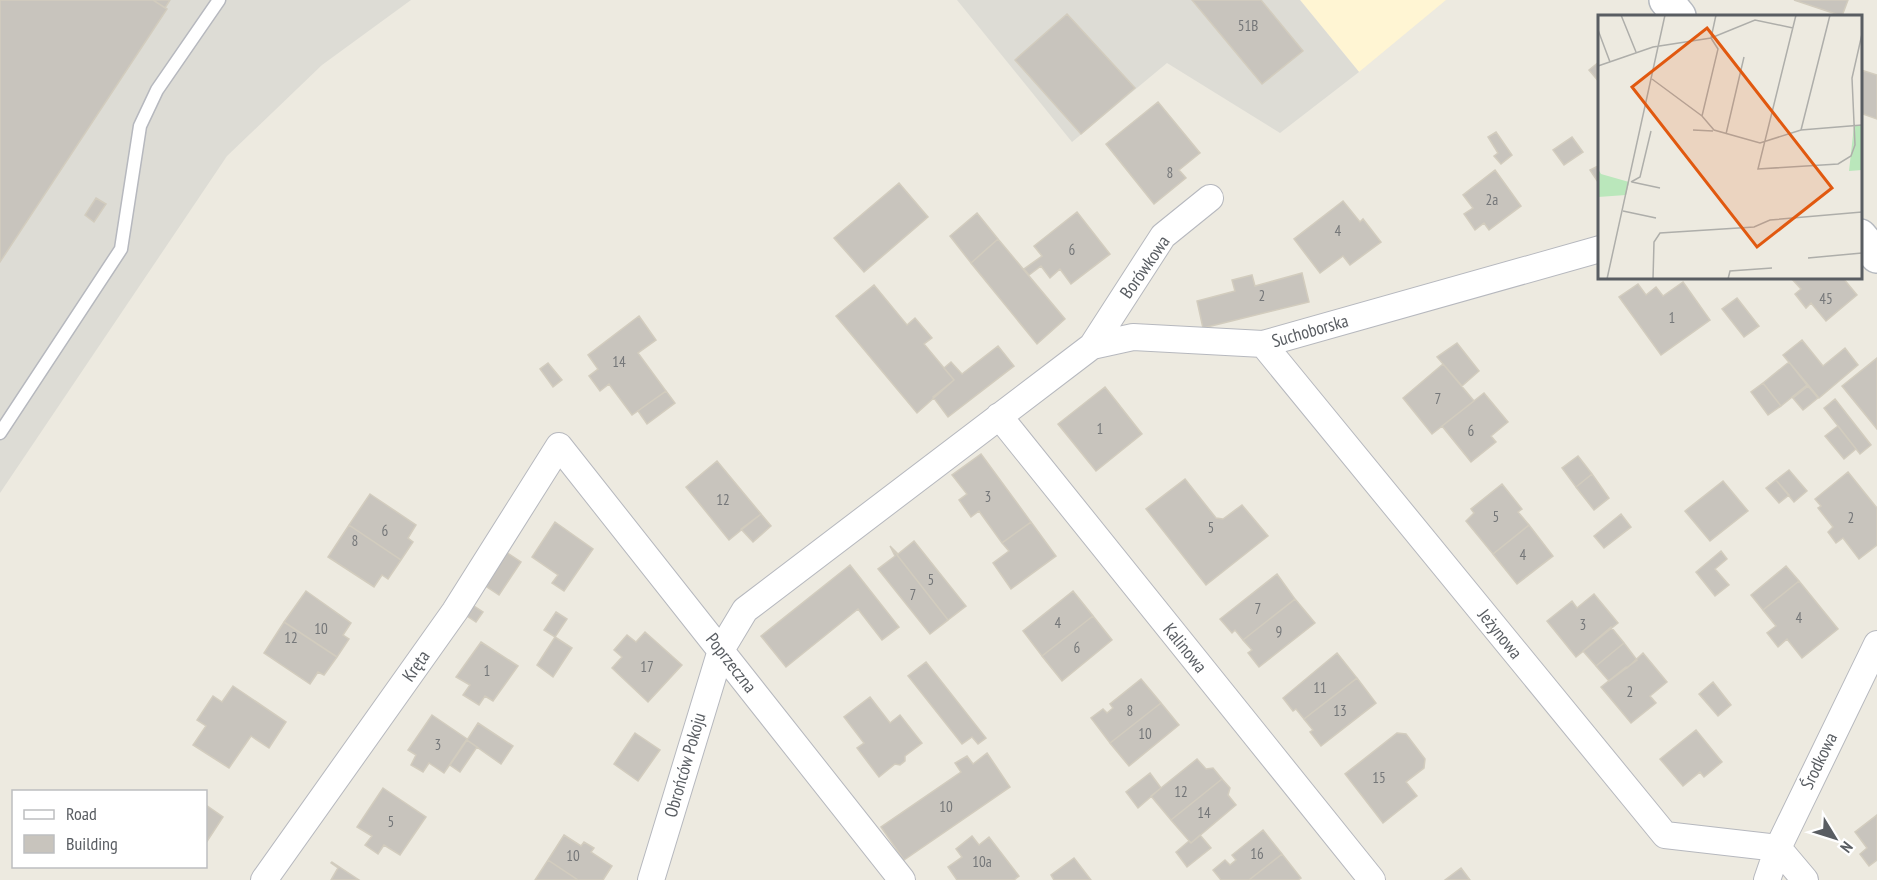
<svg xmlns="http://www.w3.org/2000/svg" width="1877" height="880" font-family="'PT Sans Narrow',sans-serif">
<rect width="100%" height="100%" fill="#edeae0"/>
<path fill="#fff5d3" d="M1300,0H1446L1359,72Z"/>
<path fill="#dddcd5" d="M0,0H411L322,65L227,156L0,493Z
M957,0H1300L1359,72L1280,133L1167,63L1072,142Z"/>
<path fill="#c8c4bd" stroke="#d2ccbe" stroke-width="1.5" d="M0,0H153L167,9L0,262Z
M153,0H170L165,8Z
M1192,0H1261L1303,51L1262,84Z
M1794,0H1848L1842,16Z
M1067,14L1135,88L1081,134L1015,60Z
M1600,61V83L1589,70Z
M1861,70L1877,75V119L1860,113Z
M1158,102L1200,153L1179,170L1186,178L1154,204L1106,144Z
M1496,132L1512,155L1501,164L1494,156L1498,153L1488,137Z
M1572,137L1583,152L1564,165L1553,150Z
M1600,165V185L1590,170Z
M1495,170L1521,206L1489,230L1484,223L1475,230L1464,214L1473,208L1463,195Z
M899,183L928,217L864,272L834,238Z
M96,198L106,204L94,222L85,215Z
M1343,201L1360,222L1363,219L1381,242L1350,265L1343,256L1320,273L1294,239Z
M1077,212L1110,254L1071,284L1060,269L1050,278L1041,266L1029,275L1024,269L1042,256L1034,246Z
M977,213L998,239L971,263L950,236Z
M998,239L1065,319L1037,344L971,263Z
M1302,273L1309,302L1203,328L1197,301L1235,291L1232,280L1252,275L1255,286Z
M1791,278H1843L1857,295L1826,321L1811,303L1806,308L1795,294L1801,289Z
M1683,282L1710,320L1661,355L1619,297L1638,284L1646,295L1656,287L1663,296Z
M874,285L907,325L915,318L932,338L924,344L954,380L917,413L836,316Z
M1737,298L1759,326L1744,337L1722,309Z
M639,316L656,340L638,353L666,391L632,415L609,384L600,391L589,376L598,369L588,355Z
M1802,340L1823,366L1845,348L1858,365L1819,398L1783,355Z
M1457,343L1479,371L1462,386L1437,357Z
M998,346L1014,366L948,417L933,397L954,380L944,368L951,362L962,374Z
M1877,358V429L1842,386Z
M1789,362L1807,385L1781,406L1763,383Z
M548,363L562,380L553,387L540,369Z
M1443,364L1474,401L1432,434L1403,398Z
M1763,383L1781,406L1768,415L1751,392Z
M1808,386L1818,398L1803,410L1793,398Z
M1105,387L1142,434L1096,471L1058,424Z
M666,391L675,403L647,424L638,411Z
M1484,393L1508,422L1491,436L1496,442L1471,462L1442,426Z
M1835,399L1871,445L1860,454L1824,408Z
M1838,426L1856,449L1844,459L1825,436Z
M981,454L1031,522L1002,543L979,511L971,517L959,500L967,494L952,475Z
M1578,456L1592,474L1576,487L1562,468Z
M717,461L761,514L729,540L686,487Z
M1789,470L1807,491L1794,502L1776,480Z
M1848,472L1877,508V545L1859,559L1843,538L1836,543L1828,532L1833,527L1818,508L1821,506L1815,499Z
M1592,474L1609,498L1594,510L1576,487Z
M1185,479L1216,518L1223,519L1242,505L1268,536L1206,585L1146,509Z
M1776,480L1789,495L1779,503L1766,488Z
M1723,481L1748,511L1710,541L1685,511Z
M1502,484L1522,509L1518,512L1529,525L1493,554L1466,521L1474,513L1471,509Z
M370,494L416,525L408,538L413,542L401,560L349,525Z
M761,514L771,526L753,542L741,529Z
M1621,514L1631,527L1604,548L1594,536Z
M555,522L593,549L564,591L552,583L558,575L532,557Z
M1031,522L1056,556L1011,589L993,563L1009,551L1002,543Z
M349,525L401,560L388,579L382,575L374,587L328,557Z
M1529,525L1553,556L1517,584L1493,554Z
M914,541L966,606L948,620L890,546L898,554Z
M890,546L948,620L930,634L878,569L895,556Z
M1721,551L1727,559L1715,569L1729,585L1715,596L1696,572Z
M506,552L521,562L499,595L484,585Z
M850,565L899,627L882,640L858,609L786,667L761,636Z
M1786,566L1799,581L1763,610L1751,595Z
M1277,574L1295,599L1243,640L1235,630L1232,633L1220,619Z
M1799,581L1838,629L1802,658L1787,639L1778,647L1767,633L1776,626L1763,610Z
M306,591L351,623L343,635L349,639L337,657L284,622Z
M1073,591L1093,616L1042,656L1023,631Z
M1594,594L1618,623L1576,657L1547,621L1572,601L1577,608Z
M1295,599L1315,623L1259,667L1248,653L1252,650L1243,640Z
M471,604L483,612L476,622L464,614Z
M556,612L567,619L555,637L544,630Z
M1093,616L1112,640L1062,681L1042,656Z
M284,622L337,657L324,675L318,672L310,684L264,653Z
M1611,627L1624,643L1596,666L1583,651Z
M645,632L682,665L648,702L612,668L622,657L614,650L627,635L636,642Z
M555,637L572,648L553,677L537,665Z
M481,642L518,666L493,701L485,696L479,705L463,695L470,685L456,677Z
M1624,643L1637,660L1609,681L1596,666Z
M1337,653L1357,678L1304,719L1296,709L1293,711L1283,698Z
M1643,653L1667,682L1650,696L1656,703L1631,723L1601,687L1626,667L1627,668Z
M926,662L986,738L978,744L972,737L962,744L908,676Z
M1357,678L1376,703L1321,746L1310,732L1313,730L1304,719Z
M1141,679L1161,703L1110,743L1091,718L1103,709L1107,713L1113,708L1110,704Z
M1713,682L1731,705L1718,716L1699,694Z
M233,686L286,722L269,748L251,736L229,768L193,745L206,726L197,720L213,696L222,702Z
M870,697L890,723L900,715L922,743L905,756V761L900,765L895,764L879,777L857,748L864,743L844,717Z
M1161,703L1179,725L1129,766L1110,743Z
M432,715L467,739L444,773L429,763L423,772L411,765L416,755L408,750Z
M478,723L513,746L501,764L467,740Z
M1696,730L1722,762L1704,777L1700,772L1683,786L1660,759Z
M635,733L660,750L638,781L614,764Z
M1397,733L1406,734L1425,759L1424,768L1406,782L1417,796L1383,823L1345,774Z
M467,740L477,747L460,772L450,765Z
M987,753L1010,787L904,860L881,827L961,772L955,763L967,756L973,764Z
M1197,759L1206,769L1213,768L1222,779L1171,820L1151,796Z
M1150,773L1161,788L1138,808L1126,792Z
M1222,779L1230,788L1228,795L1236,805L1191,843L1171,820Z
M383,788L426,817L400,855L384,845L378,854L365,845L372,836L357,827Z
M206,805L223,817L206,843Z
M1877,815V860L1869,866L1860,854L1867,848L1855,832Z
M1263,830L1282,854L1249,880H1221L1213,870L1225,860L1230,865L1236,860L1232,855Z
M564,835L581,846L584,842L594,848L591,852L612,866L603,880H578L548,860Z
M1200,835L1211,848L1187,867L1176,852L1189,841L1191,843Z
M972,836L979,845L989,837L1019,876L1014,880H957L948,867L962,857L956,849Z
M1282,854L1301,878L1298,880H1249Z
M1074,858L1091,880H1054L1051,875Z
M548,860L578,880H535Z
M332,862L359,880H331L338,868L331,863Z
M1461,868L1470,880H1445Z"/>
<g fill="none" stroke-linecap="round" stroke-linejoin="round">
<defs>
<path id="lane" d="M0,433L121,249L140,126L157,90L219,0"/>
<path id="street" d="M1263,344L1665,835L1778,848L1805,880
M1092,346L1163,236L1210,198
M999,416L1372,880
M264,880L455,611L559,446L902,880
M651,880L721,650L745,610L1092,346L1133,337L1263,344L1600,249
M1767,880L1778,848L1877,644"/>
<path id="secondary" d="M1666,0L1679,16
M1860,236L1877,256"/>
</defs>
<use href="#lane" stroke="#b6b8be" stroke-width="15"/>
<use href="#street" stroke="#b6b8be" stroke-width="28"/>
<use href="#secondary" stroke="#b6bac0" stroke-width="36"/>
<use href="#lane" stroke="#fff" stroke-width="12"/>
<use href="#street" stroke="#fff" stroke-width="26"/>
<use href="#secondary" stroke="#fff" stroke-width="33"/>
</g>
<g text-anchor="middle" stroke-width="4.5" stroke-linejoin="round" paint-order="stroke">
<g font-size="15" fill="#757779">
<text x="1248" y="31">51B</text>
<text x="1170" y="178">8</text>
<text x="1492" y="205">2a</text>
<text x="1338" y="236">4</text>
<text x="1072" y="255">6</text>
<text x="1262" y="301">2</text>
<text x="1826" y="304">45</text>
<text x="1672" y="323">1</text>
<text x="619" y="367">14</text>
<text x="1438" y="404">7</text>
<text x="1100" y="434">1</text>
<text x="1471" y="436">6</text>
<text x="988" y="502">3</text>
<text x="723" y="505">12</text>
<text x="1496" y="522">5</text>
<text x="1851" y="523">2</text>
<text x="1211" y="533">5</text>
<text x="385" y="536">6</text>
<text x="355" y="546">8</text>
<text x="1523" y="560">4</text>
<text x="931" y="585">5</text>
<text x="913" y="600">7</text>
<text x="1258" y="614">7</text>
<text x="1799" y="623">4</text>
<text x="1058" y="628">4</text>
<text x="1583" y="630">3</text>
<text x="321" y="634">10</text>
<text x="1279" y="637">9</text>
<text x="291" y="643">12</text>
<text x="1077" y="653">6</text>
<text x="647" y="672">17</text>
<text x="487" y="676">1</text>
<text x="1320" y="693">11</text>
<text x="1630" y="697">2</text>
<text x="1130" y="716">8</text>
<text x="1340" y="716">13</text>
<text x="1145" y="739">10</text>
<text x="438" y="750">3</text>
<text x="1379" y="783">15</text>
<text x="1181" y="797">12</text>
<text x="946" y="812">10</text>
<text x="1204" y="818">14</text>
<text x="391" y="827">5</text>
<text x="1257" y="859">16</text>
<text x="573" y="861">10</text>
<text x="982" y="867">10a</text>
</g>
<g font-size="18" fill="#595d62" stroke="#fff">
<text transform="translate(1145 267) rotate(-55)" y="6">Borówkowa</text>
<text transform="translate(1310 331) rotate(-16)" y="6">Suchoborska</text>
<text transform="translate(1500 634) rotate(51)" y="6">Jeżynowa</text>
<text transform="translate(1185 648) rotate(51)" y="6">Kalinowa</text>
<text transform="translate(731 663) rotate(52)" y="6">Poprzeczna</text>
<text transform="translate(416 666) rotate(-55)" y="6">Kręta</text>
<text transform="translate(1819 761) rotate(-64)" y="6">Środkowa</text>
<text transform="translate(685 765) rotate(-74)" y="6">Obrońców Pokoju</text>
</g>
</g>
<g transform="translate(1598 15)">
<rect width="264" height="264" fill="#edeae0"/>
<path d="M264,110V155L251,156L256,111ZM0,154L3,159L31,167L28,180L0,182Z" fill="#bae7bb"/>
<path fill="none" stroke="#aeaeaa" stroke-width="1.5" d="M23,0L38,37M198,0L160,154L240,149L253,141L257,130L254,63L264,19M0,15L12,47M0,51L55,32L113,23L157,5L195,13M54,64L104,101L116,115L162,128L203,115L264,110M104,101L120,34L113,23L118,0M95,115L115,116M203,115L232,0M128,119L146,42M33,167L42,162L53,116M34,167L62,173M25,196L58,203M210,243L264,238M9,264L67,0M55,264L56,227L62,218L156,212L172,205L264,197M130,264L132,256L174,253"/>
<path fill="#e15910" fill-opacity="0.15" stroke="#e15910" stroke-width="3" d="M109,13L234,173L159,232L34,72Z"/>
<rect width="264" height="264" fill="none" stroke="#595d62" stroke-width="3"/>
</g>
<rect x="12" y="790" width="195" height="78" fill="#ffffff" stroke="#bdbec0" stroke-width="1.5"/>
<rect x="24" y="810" width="30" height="9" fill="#ffffff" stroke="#bdbec0" stroke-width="1.5"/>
<text x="66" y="820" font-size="18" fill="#595d62">Road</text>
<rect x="24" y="835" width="30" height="18" fill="#c8c4bd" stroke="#bdbec0" stroke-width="1.5"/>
<text x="66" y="850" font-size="18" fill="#595d62">Building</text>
<g transform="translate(1835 838) rotate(128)" stroke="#ffffff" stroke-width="4.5" paint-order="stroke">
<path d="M0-4.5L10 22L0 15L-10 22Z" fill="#595d62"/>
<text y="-9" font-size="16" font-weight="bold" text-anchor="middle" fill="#595d62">N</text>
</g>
</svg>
